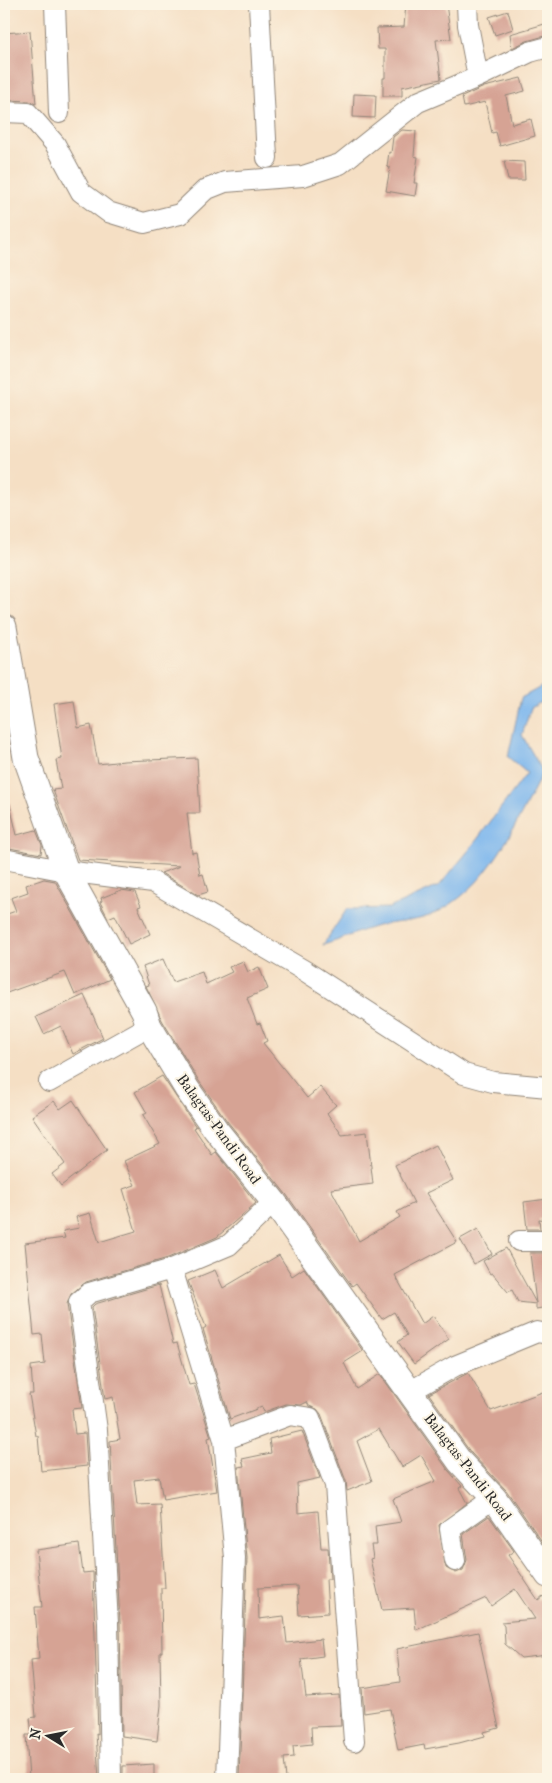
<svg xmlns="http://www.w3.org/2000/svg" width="552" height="1783" font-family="'IM FELL French Canon',serif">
<rect width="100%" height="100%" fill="#fcf5e5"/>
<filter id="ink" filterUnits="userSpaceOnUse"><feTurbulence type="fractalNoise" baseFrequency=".02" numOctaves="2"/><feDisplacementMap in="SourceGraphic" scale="10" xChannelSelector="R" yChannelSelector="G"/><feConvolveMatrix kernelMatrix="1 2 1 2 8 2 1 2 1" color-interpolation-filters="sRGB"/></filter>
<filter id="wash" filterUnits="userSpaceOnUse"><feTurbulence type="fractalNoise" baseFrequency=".0096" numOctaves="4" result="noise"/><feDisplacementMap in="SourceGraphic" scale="20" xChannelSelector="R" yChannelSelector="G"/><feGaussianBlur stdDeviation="1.12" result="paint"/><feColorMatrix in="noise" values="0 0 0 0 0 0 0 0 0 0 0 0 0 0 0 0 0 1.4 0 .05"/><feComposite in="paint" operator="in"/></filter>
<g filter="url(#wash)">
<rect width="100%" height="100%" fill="#f5dfc4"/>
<path fill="#7cb6ed" stroke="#54708c" d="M548,683V698L531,708L522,735L543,772C514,826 490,890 429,916C413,922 393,922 377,926C358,931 342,940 323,945L347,909L389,908L439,886L469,850L527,773L508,757L521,698Z"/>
<g id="blocks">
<path fill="#d6a394" d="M406,4H446L451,39L436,40L441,79L402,87V96H383V78H385V49H378L377,28L404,27Z
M508,11L513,29L495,35L489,17Z
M548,23V35L527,41L512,48L510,34Z
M30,31L36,104L29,101L8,100V92H4V33Z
M521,78L525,91L506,96L512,124L531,119L535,136L500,146L496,132L492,133L485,102L464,107L462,97L484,87Z
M354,94L376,95L375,118L353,117Z
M402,130L416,131L414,156L418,157L414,183H417L415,196L386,191L390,168L387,167L389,152L391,153L393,137Z
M504,161L524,162L525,180H508Z
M74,701L78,728L91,725L98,764L124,761L197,758L200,813H187L192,853L196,852L200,875L203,874L208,892L198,895L161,873L180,866L78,860L53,790L61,789L56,760L62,759L54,704Z
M9,801L17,835L36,830L42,845L41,854L4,847V802Z
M44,879L55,881L110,979L75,995L65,972L4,994V915L16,911L11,898L28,892L26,885Z
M121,890L135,892L141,906L138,907L150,934L129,944L115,915L108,918L100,902L102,901L101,898Z
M163,959L173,982L202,972L206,984L232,972L229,967L243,961L248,972L259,967L268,989L247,998L257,1024L260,1023L267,1041L263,1043L307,1098L320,1087L336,1105L327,1113L342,1135L367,1132L373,1184L331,1189L359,1241L400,1217L397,1212L414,1203L395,1165L436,1145L453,1180L426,1193L457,1242L395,1275L422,1324L433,1316L449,1339L414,1364L398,1342L407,1335L394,1312L382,1319L356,1283L352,1286L286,1194L227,1121L199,1081L162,1020L146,986L149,985L143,967Z
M84,995L103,1038L73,1054L61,1026L44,1034L36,1017Z
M162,1076L196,1127L194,1128L212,1155L216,1152L256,1203L217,1237L168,1258L86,1282L71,1294L67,1304L82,1408L72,1409L75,1434L85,1433L87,1466L41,1471L38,1436H36L29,1394H33L31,1366L45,1364L42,1334L34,1335L25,1243L65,1238L63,1231L79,1228L76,1217L90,1213L99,1242L136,1231L123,1189L135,1185L124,1161L160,1144L143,1115L147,1113L135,1092Z
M73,1100L107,1150L61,1186L52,1174L65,1164L32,1116L54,1101L60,1109Z
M548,1199V1220L539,1219L540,1229H527L524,1202Z
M478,1229L492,1254L474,1264L460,1239Z
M506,1248L536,1303L530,1253H548V1307L536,1309V1304L518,1302L512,1290L508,1292L492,1273L490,1274L483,1261Z
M279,1255L292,1276L304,1268L363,1351L344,1363L357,1389L380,1374L448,1470L462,1486L459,1488L467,1503L439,1525L446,1568L456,1573L463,1570L467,1560L463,1534L489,1516L514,1551L508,1555L538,1600L543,1596L548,1604V1655L521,1658L505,1644L504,1626L501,1622L535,1619L515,1589L491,1606L486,1598L416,1630L414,1608L382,1610L370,1559L373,1558L371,1545H377L375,1526L401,1522L393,1499L436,1481L421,1455L402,1467L379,1429L357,1441L372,1481L347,1491L346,1481L321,1414L317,1409L309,1406L307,1402L301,1405L286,1404L264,1412L262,1407L230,1419L203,1329L206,1327L188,1281L215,1270L223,1288Z
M159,1285L173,1344L177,1343L189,1385L194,1384L211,1437L208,1438L217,1491L163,1500L159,1477L134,1480L137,1505L160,1504L165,1588H161L162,1652H160L161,1705L157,1741L122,1736L120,1622L110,1441L120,1439L113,1397L105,1399L92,1307L95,1304Z
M468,1373L491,1411L548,1390V1550L506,1490L471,1453L429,1394Z
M302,1431L320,1478L297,1483L298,1513L318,1511L321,1548H328L330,1579H326L328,1613L299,1615L297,1586L258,1588L259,1619L284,1616L287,1643L321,1639L323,1656L301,1659L306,1697L339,1695L341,1726L311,1727L312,1744L293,1746L294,1757L284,1758L286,1779H239L247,1558L238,1467L244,1466L242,1459L271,1453L269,1439Z
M79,1544L83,1573L93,1572L98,1734L96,1733L99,1779H29L26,1735H32L30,1718L36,1717L31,1660L39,1659L35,1607H42L36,1550Z
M478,1632L499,1728L484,1732L485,1736L459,1743L425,1749L424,1745L398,1750L390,1709L364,1713L362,1688L400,1682L397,1649Z
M154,1764V1779H123V1766Z"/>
</g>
</g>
<g filter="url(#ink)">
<use href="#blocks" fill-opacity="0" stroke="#908578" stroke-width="1"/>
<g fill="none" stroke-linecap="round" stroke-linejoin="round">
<defs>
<path id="minor" d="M55,4L59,113
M259,4L267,158
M478,77L530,52L548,47
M4,112L28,113L55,144L81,192L108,212L144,223L180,214L205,190L225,182L303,176L340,164L418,102L478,77L468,25L467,4
M4,859L66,871L153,882L305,971L464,1074L493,1082L548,1087
M49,1082L149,1026
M519,1241H548
M172,1269L224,1440L235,1558L227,1779
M409,1392L455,1366L537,1332L548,1334
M224,1440L290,1415L310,1418L335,1485L354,1741
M455,1561L450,1529L494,1498
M111,1779L108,1623L97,1430L79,1302L89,1293L172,1269L229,1245L274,1202"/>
<path id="major" d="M4,627L26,758L66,871L144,1011L149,1026L187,1089L216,1130L274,1202L460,1462L494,1498L548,1575"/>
</defs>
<use href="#minor" stroke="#908578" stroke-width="22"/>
<use href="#major" stroke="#908578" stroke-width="27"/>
<use href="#minor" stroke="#fff" stroke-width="20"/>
<use href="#major" stroke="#fff" stroke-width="25"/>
</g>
</g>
<g text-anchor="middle" stroke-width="4" stroke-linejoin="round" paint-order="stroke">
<g font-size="15" fill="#2b2b2b" stroke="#fcf5e5">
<text transform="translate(219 1129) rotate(54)" y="5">Balagtas-Pandi Road</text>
<text transform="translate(468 1467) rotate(52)" y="5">Balagtas-Pandi Road</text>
</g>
</g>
<rect width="552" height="1783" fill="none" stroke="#fcf5e5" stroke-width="20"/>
<g transform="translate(48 1736) rotate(280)" stroke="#fcf5e5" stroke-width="4" paint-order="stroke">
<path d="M0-4L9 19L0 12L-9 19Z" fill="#2b2b2b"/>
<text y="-8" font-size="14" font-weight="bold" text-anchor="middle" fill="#2b2b2b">N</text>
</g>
</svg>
